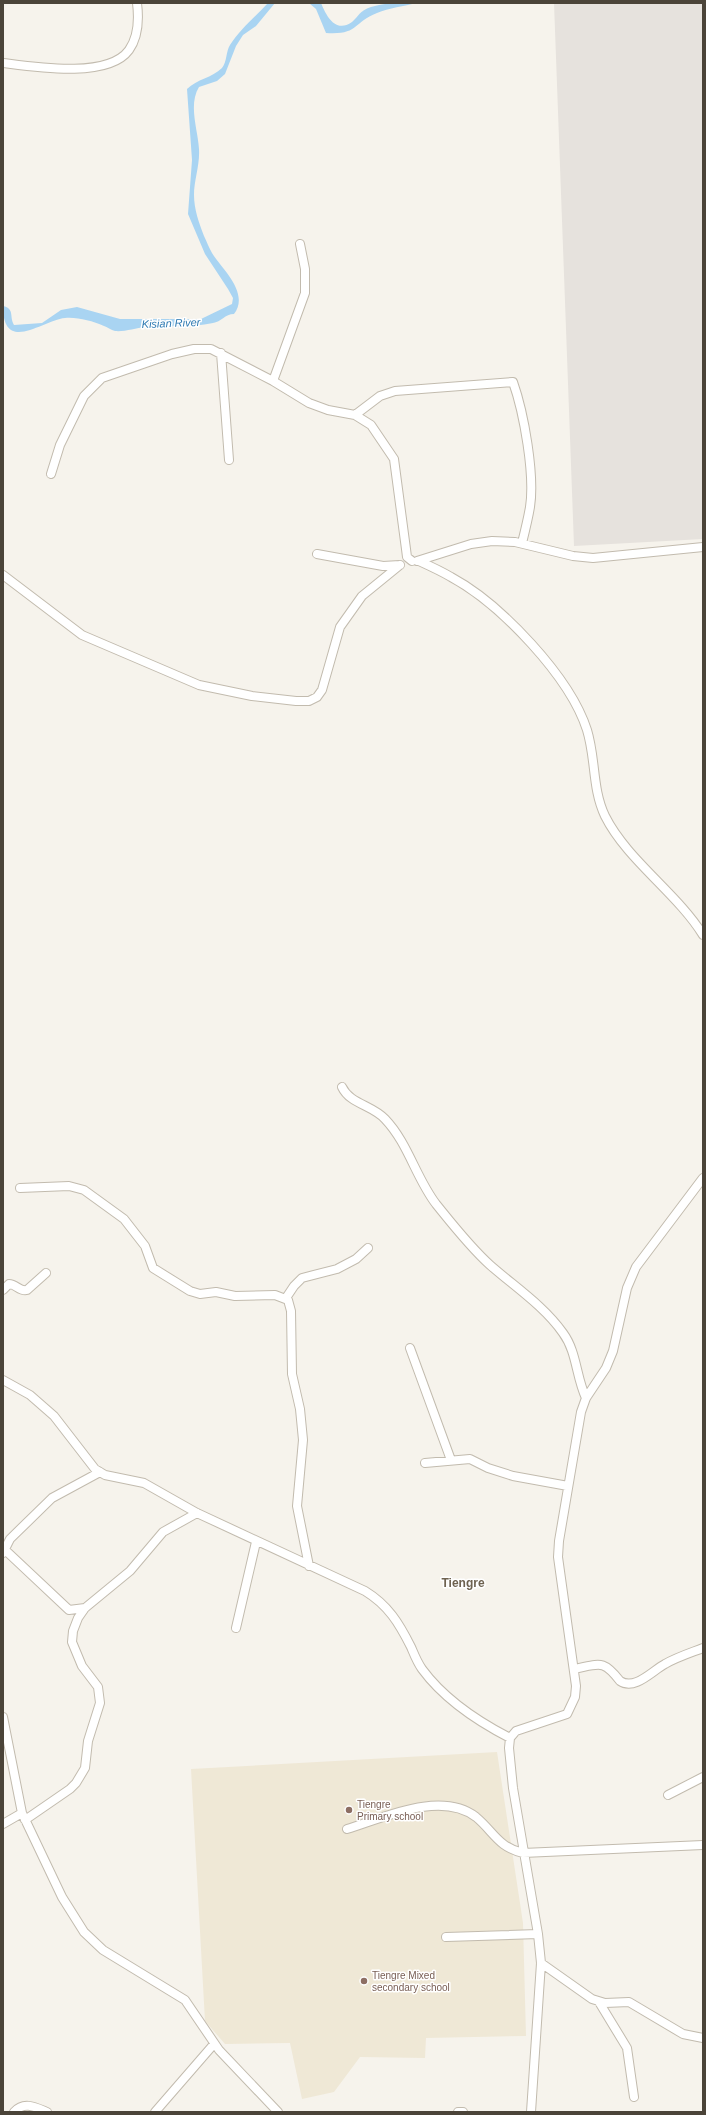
<svg xmlns="http://www.w3.org/2000/svg" width="706" height="2115" font-family="Helvetica,sans-serif">
<rect width="100%" height="100%" fill="#f6f3ec"/>
<path fill="#e6e2dd" d="M554,3H703V539L574,546Z"/>
<path fill="#efe8d6" d="M497,1752L523,1923L526,2036L426,2038L425,2058L360,2057L334,2092L302,2099L290,2043L225,2044L205,2021L191,1769Z"/>
<path fill="#a9d4f2" d="M268,3H275L256,26L243,35L236,46L225,74L217,81L199,87C188,105 198,130 199,149C200,165 194,180 194,195C194,209 199,223 204,236C207,242 209,248 212,253C222,269 250,293 234,314C225,314 221,322 213,323C190,328 168,325 145,327C136,328 124,332 115,331C111,330 107,327 104,326C92,321 78,317 65,318C43,320 3,355 3,306C15,309 9,316 14,325L42,323L61,310L77,307L120,319H201L232,304L233,298L228,289L205,254L188,214L192,160L187,89C197,79 212,78 222,68C227,62 226,51 230,45C240,29 255,17 268,3Z
M309,3H321C326,15 335,34 352,22C359,16 359,11 371,7C386,2 402,3 417,3C404,6 389,8 377,13C352,23 359,35 326,33L316,9Z"/>
<g fill="none" stroke-linecap="round" stroke-linejoin="round">
<defs>
<path id="street" d="M3,63C34,67 108,79 129,50C139,36 139,19 137,3
M221,353L229,460
M273,381L305,293V269L300,244
M355,415L380,396L395,391L513,382C524,413 535,475 530,507C528,519 525,531 522,543
M51,474L60,445L84,396L102,378L172,354L194,349H211L273,381L309,403L328,410L355,415L371,425L394,459L406,549L407,557L412,561
M317,554L383,566L400,565
M417,561L471,544L492,541L515,542L573,556L593,558L703,547
M419,561C430,566 441,571 451,577C501,604 570,677 587,730C596,759 592,789 605,816C627,860 677,893 703,935
M3,575L82,635L199,685L252,696L296,701H309L317,697L322,690L340,627L362,596L400,565
M342,1087C350,1104 372,1105 385,1119C408,1143 416,1178 436,1204C453,1225 470,1247 490,1265C515,1287 544,1306 563,1333C577,1352 576,1377 586,1398
M20,1188L69,1186L84,1190L124,1219L145,1246L153,1268L190,1291L200,1294L216,1292L235,1296L275,1295L288,1300L291,1311L292,1374L300,1409L303,1440L297,1506L309,1566
M3,1290L9,1284C16,1284 20,1292 27,1290L46,1273
M286,1298L294,1286L302,1278L337,1269L356,1259L368,1248
M410,1348L451,1460
M3,1380L30,1395L54,1416L95,1469L105,1475L144,1483L197,1513L365,1591C388,1605 399,1623 411,1647C414,1654 417,1662 422,1669C444,1699 477,1721 510,1738
M425,1463L470,1459L488,1468L513,1476L568,1486
M3,1548L69,1610L85,1608
M3,1553L10,1539L52,1498L100,1472
M236,1628L256,1542
M574,1669C600,1664 603,1659 620,1681C635,1691 653,1670 665,1664C677,1657 690,1653 703,1648
M3,1717L22,1813L62,1897L84,1932L103,1950L185,2000L219,2050L278,2112
M668,1795L703,1777
M25,1820L70,1789L76,1783L85,1768L88,1741L100,1703L98,1687L82,1666L72,1642L73,1631L78,1618L85,1608L130,1571L163,1532L197,1513
M3,1824L22,1813
M347,1829C383,1818 441,1790 476,1817C494,1832 498,1847 523,1853L703,1845
M446,1937L538,1934
M541,1963L592,1999L605,2003L629,2002L683,2034L703,2038
M599,2002L627,2048L634,2097
M14,2112C24,2101 35,2107 47,2112
M155,2112L214,2044
M458,2112H463
M531,2112L541,1963L538,1934L513,1788L509,1748L510,1738L516,1731L567,1714L575,1697L576,1686L558,1557L559,1541L581,1412L586,1398L606,1368L613,1351L627,1288L636,1267L703,1178"/>
</defs>
<use href="#street" stroke="#c2bbae" stroke-width="10"/>
<use href="#street" stroke="#fff" stroke-width="8"/>
</g>
<g fill="#8d6e63" stroke="#fff" stroke-width="1.5">
<circle cx="349" cy="1810" r="4"/>
<circle cx="364" cy="1981" r="4"/>
</g>
<g text-anchor="middle" stroke-width="3" stroke-linejoin="round" paint-order="stroke">
<g font-size="10" fill="#785e54" stroke="#fff" text-anchor="start">
<text x="357" y="1808">Tiengre<tspan x="357" dy="12">Primary school</tspan></text>
<text x="372" y="1979">Tiengre Mixed<tspan x="372" dy="12">secondary school</tspan></text>
</g>
<g font-size="11" font-style="italic" fill="#2e7ab2" stroke="#fff">
<text transform="translate(171 323) rotate(-2)" y="4">Kisian River</text>
</g>
<g font-size="12" font-weight="bold" fill="#6e6250" stroke="#fff">
<text x="463" y="1587">Tiengre</text>
</g>
</g>
<rect width="706" height="2115" fill="none" stroke="#4b4439" stroke-width="8"/>
</svg>
